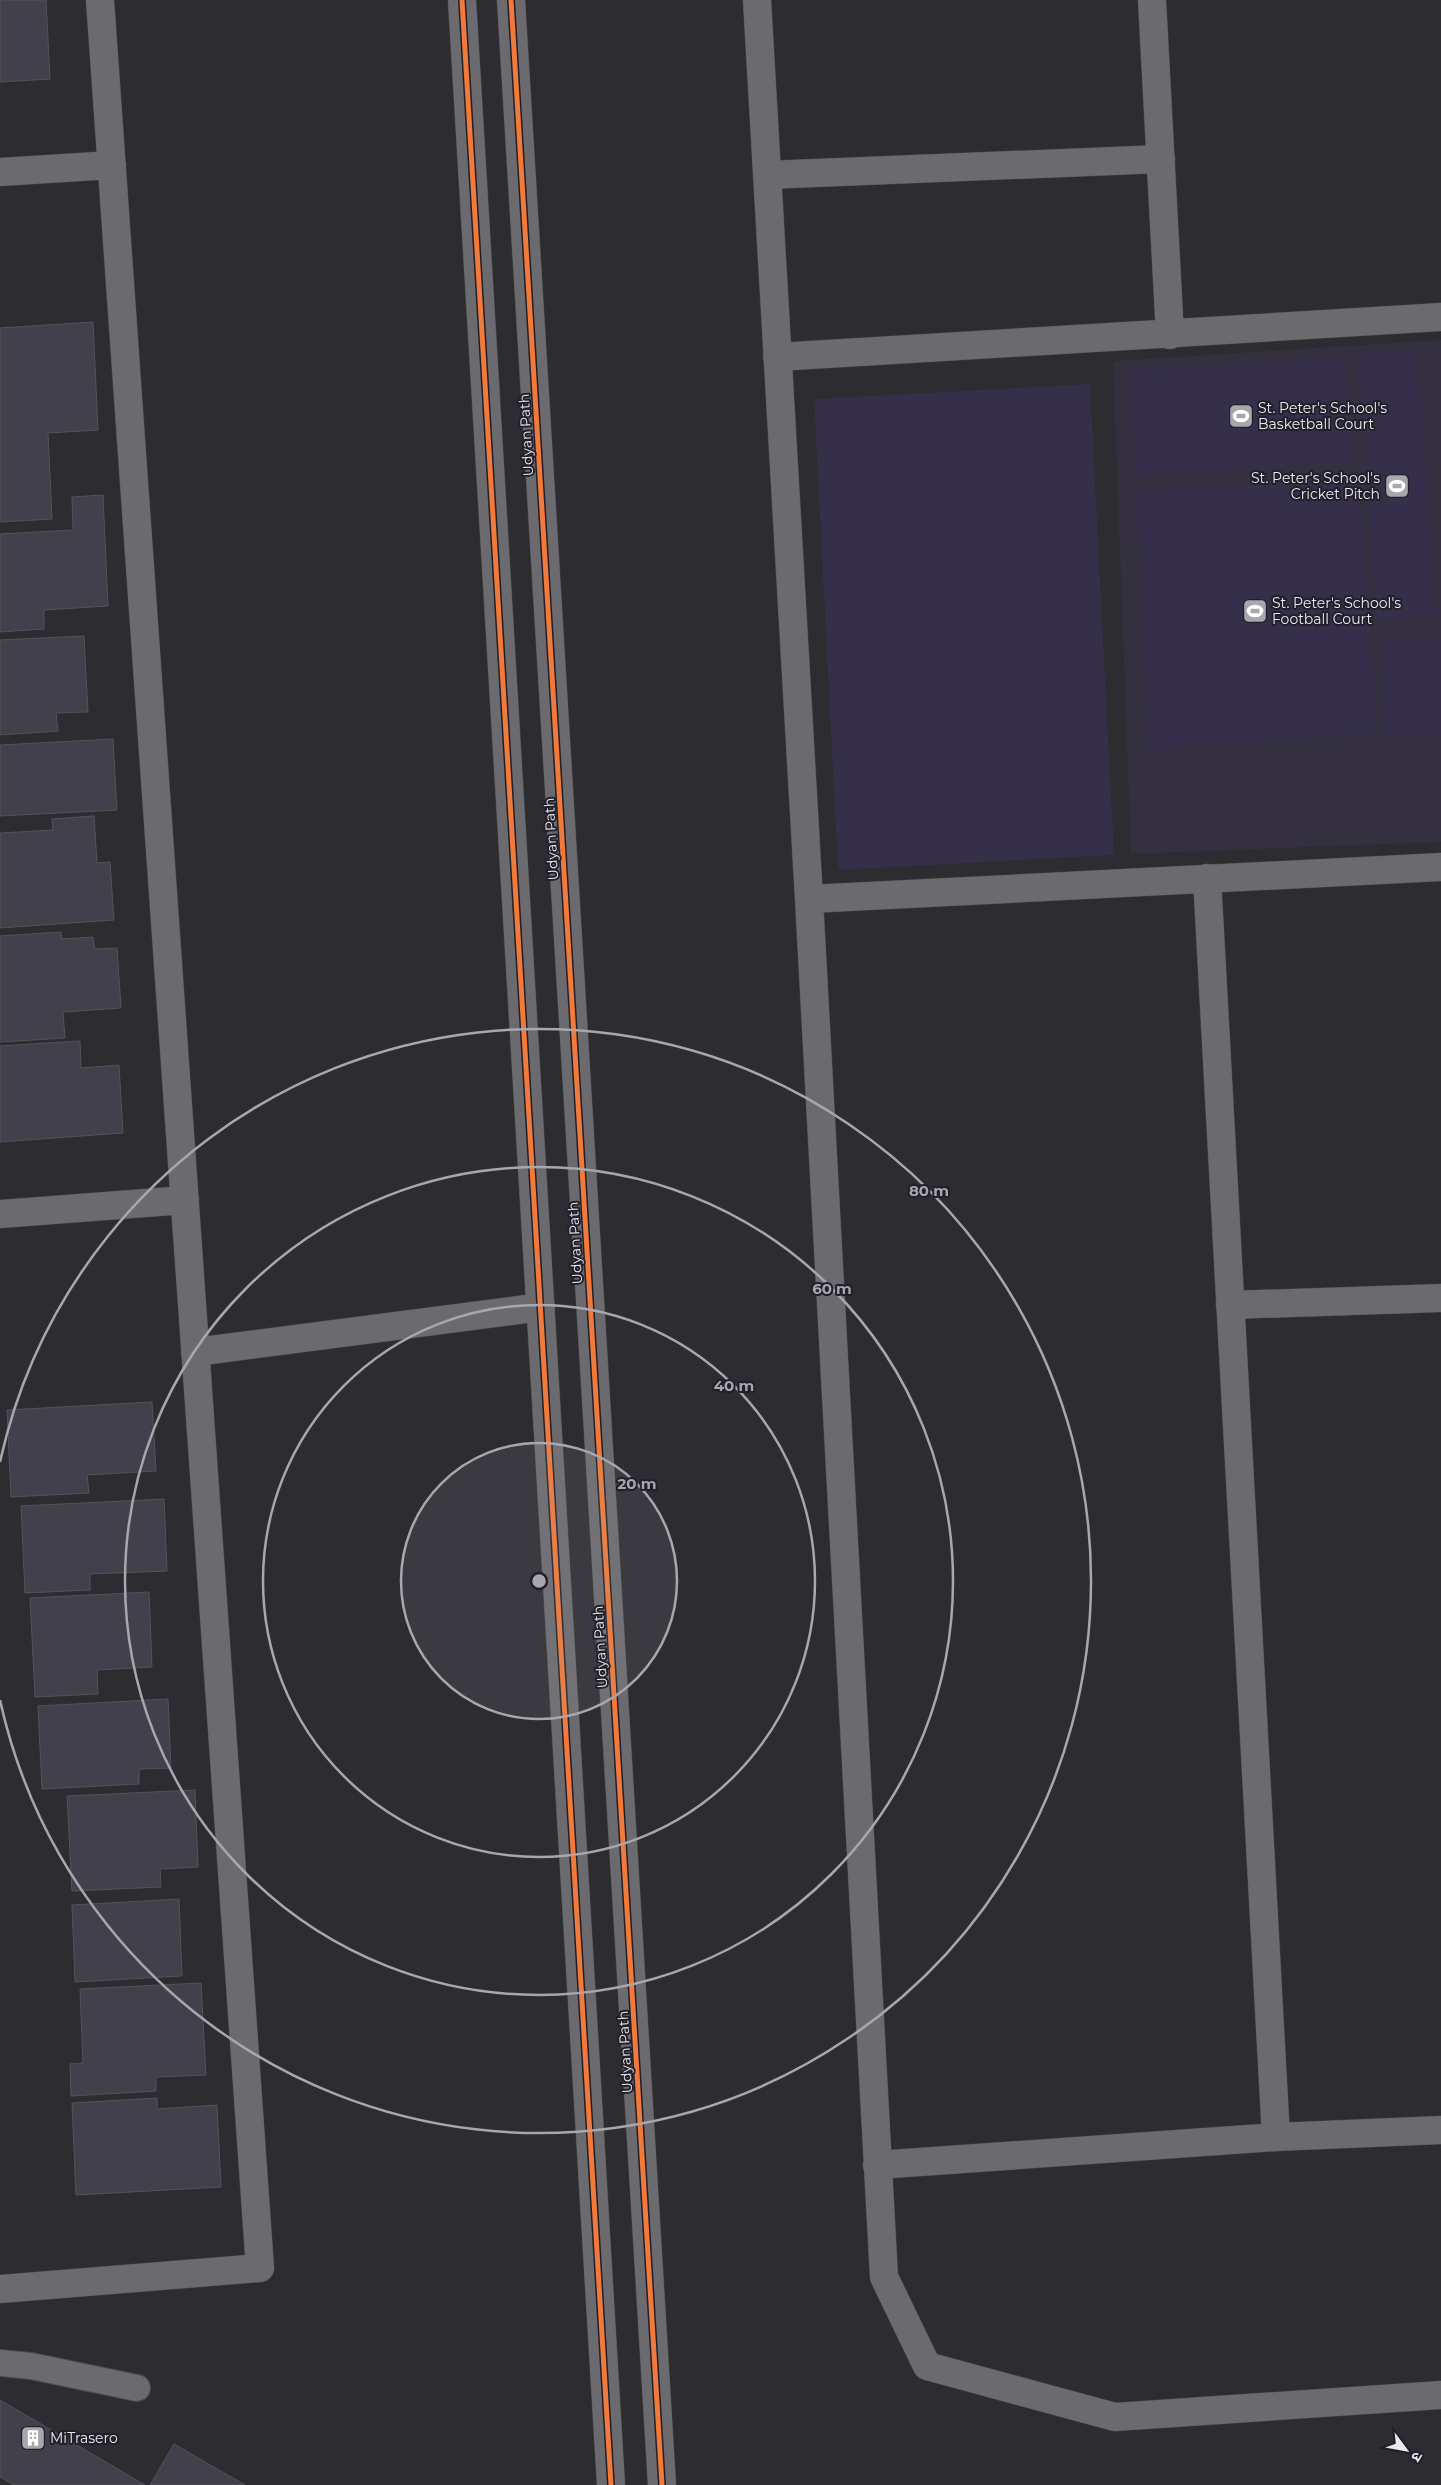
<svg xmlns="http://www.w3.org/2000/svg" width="1441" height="2485" font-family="Montserrat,'Noto Sans Devanagari',sans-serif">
<rect width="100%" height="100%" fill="#2c2c31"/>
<path fill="#343040" d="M1441,340V842L1131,854L1113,361Z"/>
<path fill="#362f49" d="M1418,350L1436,617L1377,623L1357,355Z
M1345,358L1354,461L1135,477L1130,371Z
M1090,384L1114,855L838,870L814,399Z
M1358,474L1378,732L1149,751L1136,491Z
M1441,637V733L1384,738L1382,641Z"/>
<path fill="#42404b" stroke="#545358" d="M0,0H46L50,79L0,82Z
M93,322L98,430L48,433L52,519L0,522V328Z
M103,495L108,606L44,610V629L0,632V534L73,530L72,497Z
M84,636L88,712L56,713L58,731L0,735V640Z
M113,739L117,810L0,816V745Z
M94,816L97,863L110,862L114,920L0,928V833L53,830L52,819Z
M61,932L62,939L93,937L95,949L117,948L121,1008L63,1012L65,1038L0,1042V936Z
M80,1041L81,1068L119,1065L123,1133L0,1142V1046Z
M152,1402L156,1471L87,1475L89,1493L11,1497L7,1410Z
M164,1499L167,1571L90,1574V1590L25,1593L21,1506Z
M149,1592L152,1667L97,1670L98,1694L35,1697L30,1598Z
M168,1699L171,1768L139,1769V1784L42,1789L38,1706Z
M195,1790L198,1867L160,1869L161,1887L72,1891L67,1796Z
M179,1899L182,1976L75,1982L72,1905Z
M201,1983L206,2075L156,2077V2091L71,2096L70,2064L83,2063L80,1989Z
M157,2098V2109L217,2105L221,2187L76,2195L72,2103Z
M0,2400L145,2485H14L0,2477Z
M174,2444L245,2485H150Z"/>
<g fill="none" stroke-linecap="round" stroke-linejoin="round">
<defs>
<path id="service" d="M0,2363L31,2366L137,2388"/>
<path id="minor" d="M757,0L809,899L884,2277L927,2366L1115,2417L1441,2395
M1152,0L1170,335
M0,172L112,165
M767,175L1161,159
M777,357L1441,317
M1207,878L1276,2137
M809,899L1441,867
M0,1214L185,1200
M1230,1305L1441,1298
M195,1352L541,1307
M877,2165L1276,2137L1441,2130
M0,2289L260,2268L100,0"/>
<path id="secondary" d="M462,0L611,2485
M511,0L662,2485"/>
</defs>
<use href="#service" stroke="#49474c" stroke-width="28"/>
<use href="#minor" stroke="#49474c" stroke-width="29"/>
<use href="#secondary" stroke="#49474c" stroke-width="29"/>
<use href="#service" stroke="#6b6a6e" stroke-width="26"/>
<use href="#minor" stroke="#6b6a6e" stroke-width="28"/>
<use href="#secondary" stroke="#6b6a6e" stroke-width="28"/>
<defs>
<path id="cycleway" d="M462,0L611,2485
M511,0L662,2485"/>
</defs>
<use href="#cycleway" stroke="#221f2a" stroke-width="8"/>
<use href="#cycleway" stroke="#f17a3a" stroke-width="5"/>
</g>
<circle cx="539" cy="1581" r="138" fill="#a8a7ae" fill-opacity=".12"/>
<g fill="none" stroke="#a8a7ae" stroke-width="2.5">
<circle cx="539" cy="1581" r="138"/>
<circle cx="539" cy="1581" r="276"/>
<circle cx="539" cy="1581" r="414"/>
<path d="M0 1462A552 552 0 1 1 0 1700"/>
</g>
<defs>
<symbol id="stadium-square" viewBox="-11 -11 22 22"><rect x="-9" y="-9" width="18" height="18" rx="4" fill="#a8a7ae" stroke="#221f2a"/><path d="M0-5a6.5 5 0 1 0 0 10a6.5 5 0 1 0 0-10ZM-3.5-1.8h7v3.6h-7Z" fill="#fff"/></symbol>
<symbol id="building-square" viewBox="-11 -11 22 22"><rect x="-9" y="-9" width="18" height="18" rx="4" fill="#a8a7ae" stroke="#221f2a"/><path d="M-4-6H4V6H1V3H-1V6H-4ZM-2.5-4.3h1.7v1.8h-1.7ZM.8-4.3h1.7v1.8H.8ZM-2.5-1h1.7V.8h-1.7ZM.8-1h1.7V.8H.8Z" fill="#fff"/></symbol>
</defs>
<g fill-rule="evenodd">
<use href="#stadium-square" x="1227" y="402" width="28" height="28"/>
<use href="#stadium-square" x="1383" y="472" width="28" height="28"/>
<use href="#stadium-square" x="1241" y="597" width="28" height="28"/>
<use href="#building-square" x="19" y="2424" width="28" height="28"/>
</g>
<g text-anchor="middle" stroke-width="4" stroke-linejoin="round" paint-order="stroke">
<g font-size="14" fill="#ebe9f1" stroke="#221f2a" text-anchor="start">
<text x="1258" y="413">St. Peter's School's<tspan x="1258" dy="16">Basketball Court</tspan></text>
<text x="1380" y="483" text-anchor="end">St. Peter's School's<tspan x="1380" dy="16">Cricket Pitch</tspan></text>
<text x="1272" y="608">St. Peter's School's<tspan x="1272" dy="16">Football Court</tspan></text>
<text x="50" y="2443">MiTrasero</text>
</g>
<g font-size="14" fill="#ebe9f1" stroke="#221f2a">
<text transform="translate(526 435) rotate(-93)" y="5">Udyan Path</text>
<text transform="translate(551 839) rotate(-93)" y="5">Udyan Path</text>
<text transform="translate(575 1243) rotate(-93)" y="5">Udyan Path</text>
<text transform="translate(600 1647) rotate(-93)" y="5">Udyan Path</text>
<text transform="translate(625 2052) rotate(-93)" y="5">Udyan Path</text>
</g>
</g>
<circle cx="539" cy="1581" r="8" fill="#a8a7ae" stroke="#221f2a" stroke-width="2.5"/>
<g font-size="15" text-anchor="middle" font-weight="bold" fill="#a8a7ae" stroke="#221f2a" stroke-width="4" stroke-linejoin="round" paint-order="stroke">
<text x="929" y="1196">80 m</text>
<text x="832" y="1294">60 m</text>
<text x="734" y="1391">40 m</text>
<text x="637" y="1489">20 m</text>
</g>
<g transform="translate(1406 2450) rotate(122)" stroke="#221f2a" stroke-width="4" paint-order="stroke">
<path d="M0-4L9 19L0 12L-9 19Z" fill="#ebe9f1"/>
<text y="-8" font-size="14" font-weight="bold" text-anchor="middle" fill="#ebe9f1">उ</text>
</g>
</svg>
